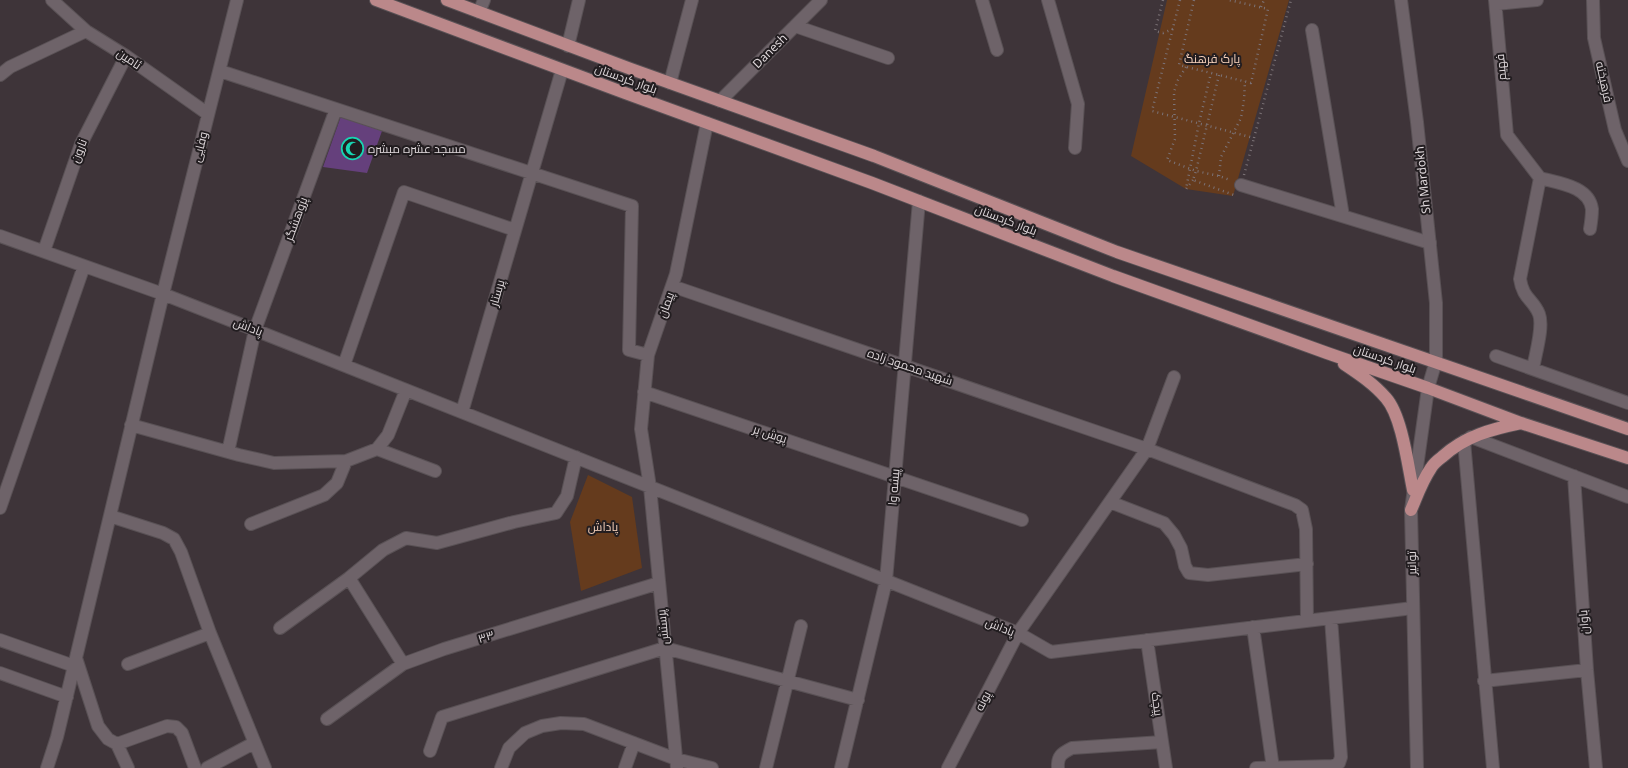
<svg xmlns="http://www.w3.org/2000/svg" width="1628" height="768" font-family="'Noto Sans',Cairo,sans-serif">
<rect width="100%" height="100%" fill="#3e3439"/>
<path fill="#653b1d" d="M1167,0H1289L1233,196L1186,189L1131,156Z
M588,475L632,497L642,568L581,591L570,522Z"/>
<path fill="#65407c" d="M341,116L382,131L367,173L323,167Z"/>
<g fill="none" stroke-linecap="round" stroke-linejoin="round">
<defs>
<path id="street" d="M52,0L86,31L126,56L208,114
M982,0L997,50
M1048,0L1078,104L1075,148
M1495,0L1507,135L1540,178L1520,279C1523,299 1533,299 1539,314C1544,327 1535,355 1533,369
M1593,0L1594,38L1615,130L1628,161
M1496,4L1537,0
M479,12L484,0
M795,26L888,58
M1312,30L1343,216
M220,71L632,206L629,350L648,355
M0,75L10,67L86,31
M670,83L692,0
M720,101L821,0
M1540,178C1558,183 1589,186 1592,209C1592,216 1591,223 1590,229
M1241,185L1430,243
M0,236L163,294L255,330L1018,633L1051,652L1413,608
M44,251L81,144L126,56
M672,286L1147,449L1295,505L1302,510L1306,529L1307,621
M1496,356L1628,403
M344,365L404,192L515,230
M644,392L1022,520
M462,412L562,70
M131,425L239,455L274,463L346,461L377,449L388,435L406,390
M1471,437L1628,497
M1464,441L1493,768
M377,449L435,471
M228,452L255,330L336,109
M1574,476L1587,670L1596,768
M1110,502L1164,523L1174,535L1181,548L1185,566L1189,573L1208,575L1307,564
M0,508L84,266
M110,516L163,533L174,539L181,552L210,633L265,768
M251,524L324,495L337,483L346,461
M349,578L403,664
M1253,627L1273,768
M280,628L349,578L383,550L406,538L437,543L514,522L556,513L567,496L576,457
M0,640L74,666
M1147,640L1166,768
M76,658L98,726L108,739L117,744L167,726L176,727L182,733L195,768
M128,664L210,633
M0,673L67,697
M1484,681L1587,670
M327,719L403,664L444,649L659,583
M117,744L128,768
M430,751L442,717L665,648L858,700
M47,768L57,737L163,294L237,0
M207,768L254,743
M501,768L509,748L525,733L542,726L561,723L584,724L676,759L712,768
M625,768L634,743
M677,768L650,487L641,429L648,355L676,274L707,123
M766,768L801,626
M841,768L886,581L919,201
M948,768L1018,633L1147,449L1174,377
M1058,768C1057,756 1062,753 1072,748L1162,742
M1256,768L1333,766L1339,763L1341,757L1331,618"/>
<path id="secondary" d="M1401,0L1417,122L1436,303V361L1428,388L1411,510L1417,768
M568,46L579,0"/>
<path id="primary" d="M376,0L625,93L872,183L1113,276L1327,353L1428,388L1521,423L1628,458
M447,0L631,69L874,156L1117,252L1628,429
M1344,364C1359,374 1374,384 1386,398C1402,416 1408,466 1413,490
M1411,510C1417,496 1422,481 1431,468C1434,463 1438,460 1442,457C1465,436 1492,429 1521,423"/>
</defs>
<use href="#street" stroke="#595155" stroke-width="14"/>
<use href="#secondary" stroke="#595155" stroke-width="14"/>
<use href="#primary" stroke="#595155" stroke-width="14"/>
<path stroke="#7c7377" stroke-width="2.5" stroke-dasharray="1 4" stroke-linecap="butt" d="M1163,0L1155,31L1163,33L1173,29
M1180,0L1152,111L1254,138L1291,0
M1194,0L1179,65L1251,83L1268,9L1229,0
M1261,7L1264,0
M1186,67L1178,80L1174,92L1175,139L1167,160L1196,171L1219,176L1230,180
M1219,75L1196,171L1193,180L1234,195
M1244,175L1254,138
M1219,176L1221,157L1241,118L1244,100L1245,81
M1193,180L1186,189L1199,123L1211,73"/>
<use href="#street" stroke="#6e6369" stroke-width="12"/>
<use href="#secondary" stroke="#6e6369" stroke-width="12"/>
<use href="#primary" stroke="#bb888a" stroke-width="12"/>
</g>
<defs>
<symbol id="mosque-ring" viewBox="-11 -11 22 22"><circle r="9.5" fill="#221d20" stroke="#18d5b2" stroke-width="1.5"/><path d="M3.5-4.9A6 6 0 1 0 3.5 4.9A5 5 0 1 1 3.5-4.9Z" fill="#18d5b2"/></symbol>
</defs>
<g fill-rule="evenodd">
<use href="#mosque-ring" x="340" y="136" width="25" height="25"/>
</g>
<g text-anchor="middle" stroke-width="4" stroke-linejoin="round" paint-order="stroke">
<g font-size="12" fill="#dfd8db" stroke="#221d20">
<text transform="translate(770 51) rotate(-45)" y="4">Danesh</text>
<text transform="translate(129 59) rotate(34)" y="4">ئامین</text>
<text transform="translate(1501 67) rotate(-95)" y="4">فهیم</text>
<text transform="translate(626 79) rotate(20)" y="4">بلوار کردستان</text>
<text transform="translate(1604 82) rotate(78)" y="4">فرهیخته</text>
<text transform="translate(200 147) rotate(-76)" y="4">وفایی</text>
<text transform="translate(79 151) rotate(-69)" y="4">نارون</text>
<text transform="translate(1423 180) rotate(-96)" y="4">Sh Mardokh</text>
<text transform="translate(296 219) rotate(-70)" y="4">پژوهشگر</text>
<text transform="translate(1006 220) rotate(21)" y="4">بلوار کردستان</text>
<text transform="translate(497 293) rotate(-74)" y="4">پرستار</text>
<text transform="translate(666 305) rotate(-70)" y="4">پیمان</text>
<text transform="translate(248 327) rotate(21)" y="4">پاداش</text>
<text transform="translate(1385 359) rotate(19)" y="4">بلوار کردستان</text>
<text transform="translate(910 367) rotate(19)" y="4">شهید محمود زاده</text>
<text transform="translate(770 434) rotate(18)" y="4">پوش پر</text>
<text transform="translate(894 487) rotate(-85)" y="4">پیشه وا</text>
<text transform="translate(1412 563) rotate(-91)" y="4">توانیر</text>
<text transform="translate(1584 622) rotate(-94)" y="4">باوان</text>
<text transform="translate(663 627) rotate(-96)" y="4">پرستش</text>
<text transform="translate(1000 627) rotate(22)" y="4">پاداش</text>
<text transform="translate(486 637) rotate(-17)" y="4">۳۳</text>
<text transform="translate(983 701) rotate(-63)" y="4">پونه</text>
<text transform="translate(1157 704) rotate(82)" y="4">پیچک</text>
</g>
<g font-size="12" fill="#f7d1ba" stroke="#221d20">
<text x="1212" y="63">پارک فرهنگ</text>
<text x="603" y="531">پاداش</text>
</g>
<g font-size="12" fill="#dfd8db" stroke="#221d20" text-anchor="start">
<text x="368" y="153">مسجد عشره مبشره</text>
</g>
</g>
</svg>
